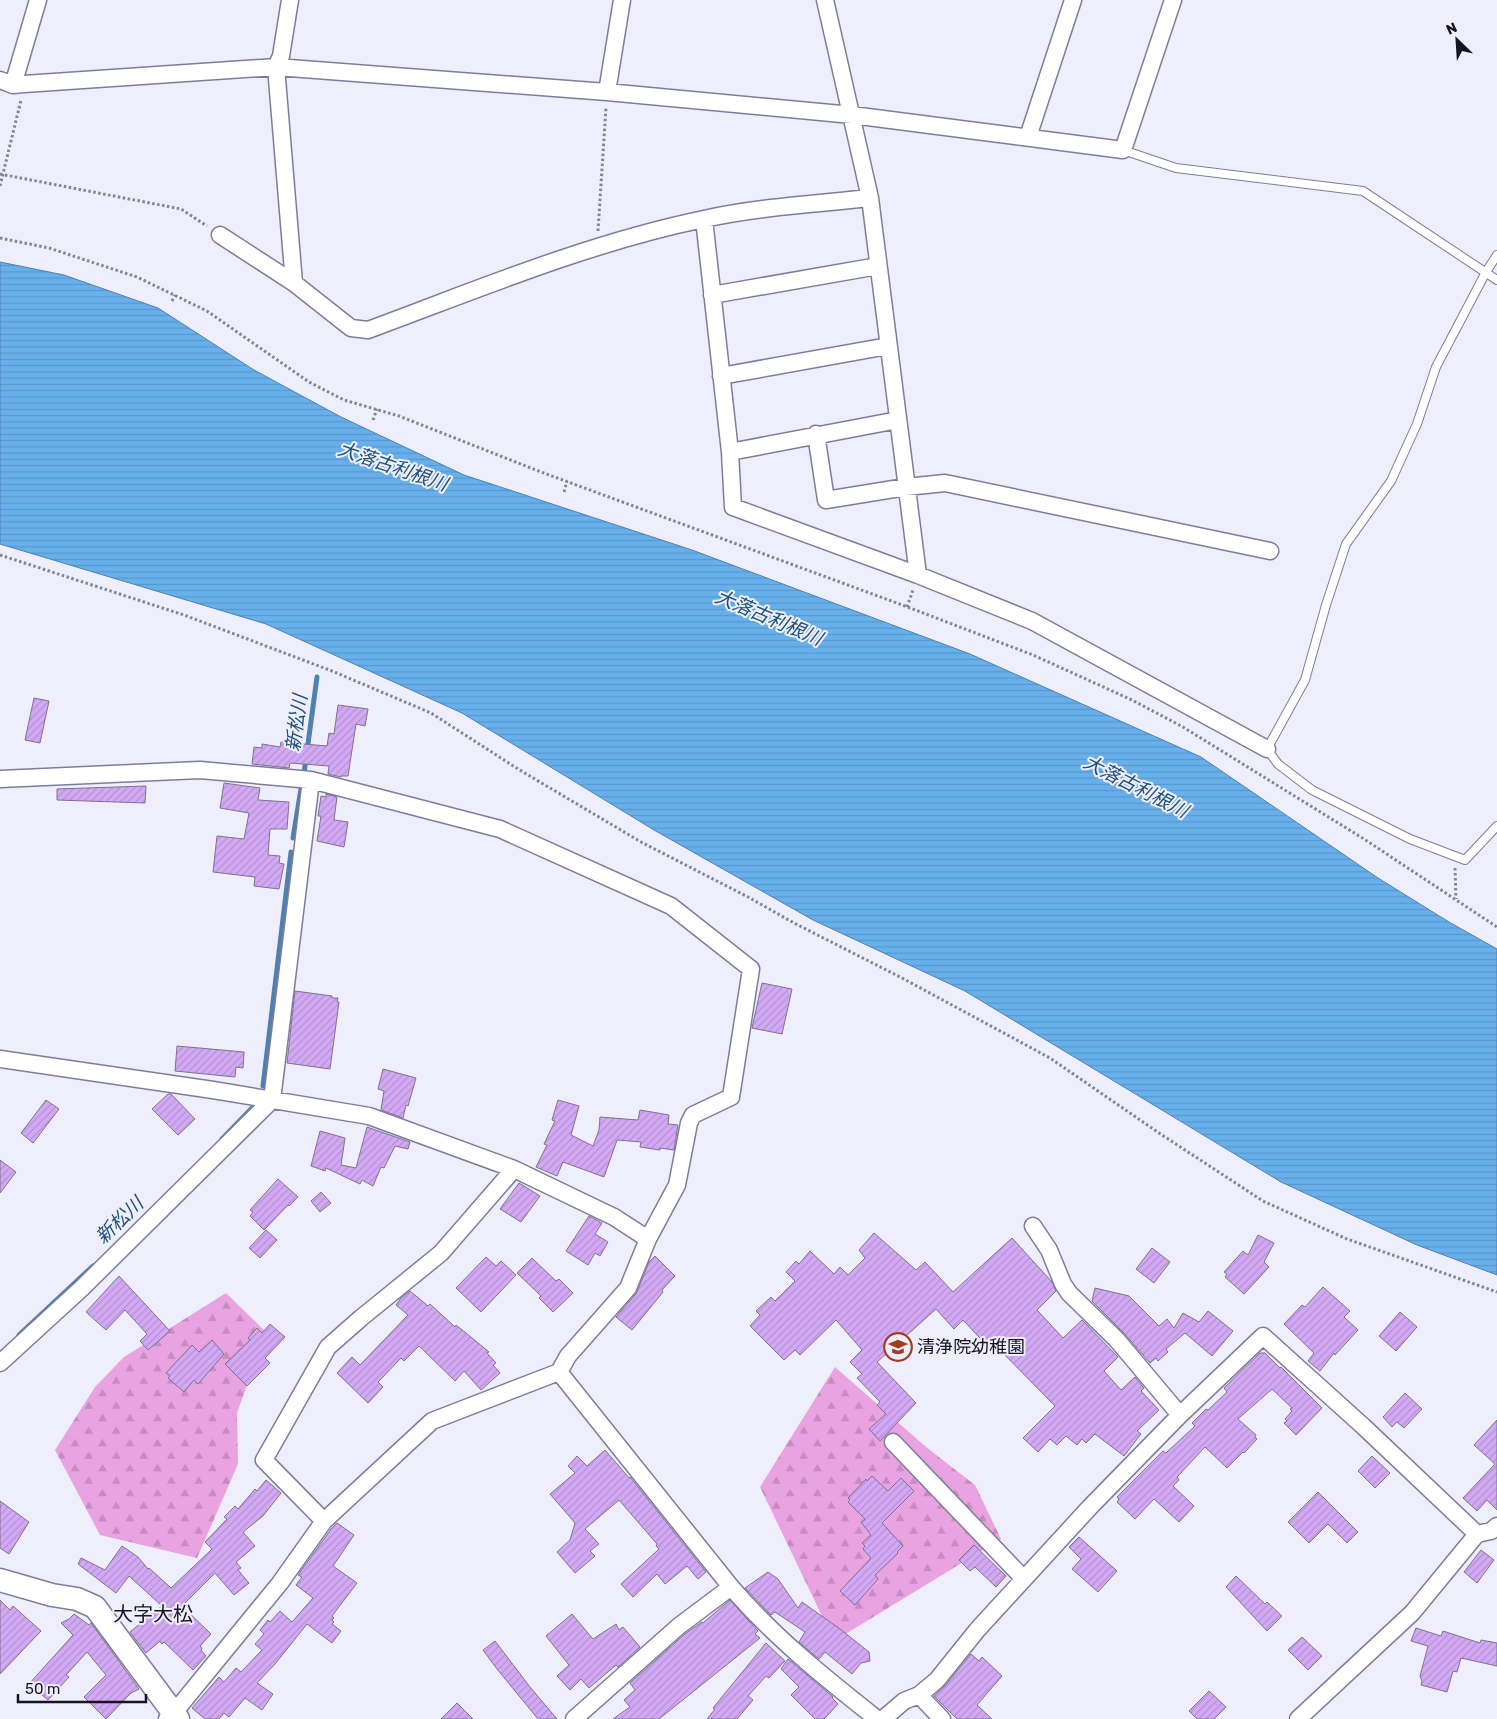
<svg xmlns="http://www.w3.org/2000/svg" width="1497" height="1719" font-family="Rubik,'Noto Sans JP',sans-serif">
<defs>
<pattern id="forest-firs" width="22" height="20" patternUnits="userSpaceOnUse" patternTransform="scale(1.25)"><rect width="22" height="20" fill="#e8a3e0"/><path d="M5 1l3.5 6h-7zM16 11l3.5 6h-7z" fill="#c68bc0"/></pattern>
<pattern id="water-rules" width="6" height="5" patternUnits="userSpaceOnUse" patternTransform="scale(1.25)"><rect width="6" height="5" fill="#68b0ec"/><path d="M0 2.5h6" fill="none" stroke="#5996ca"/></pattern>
<pattern id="building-hatch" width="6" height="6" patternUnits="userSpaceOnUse" patternTransform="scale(1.25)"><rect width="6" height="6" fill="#d3a9f5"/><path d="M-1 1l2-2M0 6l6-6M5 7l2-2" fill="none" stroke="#b491d2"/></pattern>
</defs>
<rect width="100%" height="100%" fill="#efeefd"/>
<path fill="url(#forest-firs)" d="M226,1293L266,1332L237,1413L238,1464L197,1558L100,1535L55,1450L95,1387L124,1357Z
M835,1367L926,1447L975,1485L1001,1539L834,1641L760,1487Z"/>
<path fill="url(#water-rules)" stroke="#4f81af" d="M0,262L64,275L158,308L254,370L341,417L464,475L692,550L970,654L1201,757L1378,878L1449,922L1497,949V1275L1417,1245L1281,1182L965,991L813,920L654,830L462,713L266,624L0,544Z"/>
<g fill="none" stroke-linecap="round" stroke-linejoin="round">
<path stroke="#4f81af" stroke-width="5" d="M307,751L317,677
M304,773L306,759
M293,838L301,789
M263,1086L291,852
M222,1139L255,1105
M19,1335L93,1266"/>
</g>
<path fill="url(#building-hatch)" stroke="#80708e" d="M34,698L49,701L40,743L25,740Z
M338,705L368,709L365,726L356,724L348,776H341V777L328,774L329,766L290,763L289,768L252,764L254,747L262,748V744L280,747L281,742L327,746L329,733L334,734Z
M224,783L260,788L258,800L289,802L287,829H270L268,855L280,856L279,863L284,864L279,889L254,886L255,877L213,872L217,836L244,839L249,813L220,808Z
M146,786L145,803L57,800V789Z
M326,794L337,797L334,820L348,822L344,847L317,841L321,816H318L321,796L326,797Z
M762,983L792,989L782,1034L752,1028Z
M295,991L332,996V998H338L337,1002H339L330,1069L287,1063Z
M177,1046L244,1052L243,1068L236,1067L235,1077L175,1071Z
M383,1069L416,1078L408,1106L406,1105L403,1118L381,1110L384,1091L378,1089Z
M168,1094H171L195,1119L178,1135L152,1109Z
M46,1100L59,1109L33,1143L21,1133Z
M558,1100L579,1106L571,1135L593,1146L599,1130L600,1117L638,1120L640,1110L669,1115L668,1124L678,1125L674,1150L660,1148V1150L640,1147L641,1142L617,1140L604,1177L563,1162L557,1176L536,1167L547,1145L544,1144L555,1121L552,1120Z
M367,1127L410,1142L408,1149L395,1146L384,1168L381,1167L373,1186L362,1180L360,1184L326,1168L325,1171L311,1166L320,1131L345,1138L341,1165L356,1168Z
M0,1160L16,1172L0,1193Z
M278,1179L298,1197L289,1206L288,1205L264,1230L250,1216L253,1212L250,1210Z
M519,1183L540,1196L521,1222L500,1209Z
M321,1192L331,1203L320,1212L311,1201Z
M589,1216L602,1223L595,1234L608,1242L600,1256L595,1253L588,1265L566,1251Z
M266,1230L277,1240L260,1258L249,1248Z
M874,1233L916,1270L925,1262L953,1292L1012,1238L1052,1282L1056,1291L1037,1310L1063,1338L1082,1320L1118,1357L1104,1371L1121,1390L1135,1377L1144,1388L1141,1391L1159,1410L1137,1431L1141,1434L1124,1456L1095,1434L1086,1443L1082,1439L1077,1445L1066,1436L1057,1445L1050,1439L1038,1452L1023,1438L1055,1406L997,1347L992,1351L963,1320L954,1329L936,1309L877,1362L916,1403L880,1441L869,1429L886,1414L877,1405L880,1402L857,1378L862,1374L850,1362L862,1350L836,1320L800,1355L795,1350L784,1360L750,1326L760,1315L756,1311L771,1297L775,1301L795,1281L786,1272L796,1261L799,1264L810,1251L834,1274L840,1267L848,1275L865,1258L859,1250Z
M1258,1235L1274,1243L1264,1262L1269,1267L1244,1294L1225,1277L1227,1274L1224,1272L1243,1251L1248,1255Z
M1152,1248L1170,1262L1154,1283L1136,1269Z
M655,1256L675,1276L662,1290L663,1292L632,1330L616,1317L636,1294L649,1262Z
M486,1257L496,1266L501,1261L516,1275L481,1312L456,1288Z
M532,1258L556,1281L559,1279L573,1293L553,1312L539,1298L541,1296L517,1273Z
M119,1276L170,1331L148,1350L140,1341L147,1334L125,1310L106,1330L86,1312Z
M1323,1287L1350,1311L1344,1317L1358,1330L1335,1355L1334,1353L1320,1371L1308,1361L1314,1353L1284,1324L1302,1305L1305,1307Z
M1095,1288L1129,1296L1159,1326L1167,1319L1174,1328L1183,1313L1199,1322L1208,1311L1233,1331L1212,1356L1185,1333L1166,1349L1168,1352L1158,1361L1156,1358L1150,1363L1124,1333L1092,1301Z
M410,1291L428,1306L430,1304L455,1327L456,1325L466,1333L489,1352L487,1353L496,1363L493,1365L500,1373L481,1390L464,1371L455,1381L419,1346L404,1361L401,1358L378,1382L383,1387L368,1403L337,1373L352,1357L360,1365L408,1315L396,1305L401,1298Z
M1400,1312L1417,1327L1396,1351L1379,1336Z
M270,1324L285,1337L265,1358L270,1363L247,1386L225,1364L250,1340L248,1338L257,1328L262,1333Z
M212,1340L224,1354L198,1384L194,1380L184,1392L168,1378L170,1376L166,1373L192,1345L199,1352Z
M1260,1353H1265L1280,1368L1281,1367L1322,1408L1296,1435L1284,1423L1287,1421L1285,1419L1292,1411L1290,1409L1292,1408L1272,1389L1238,1419L1256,1435L1255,1437L1257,1439L1244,1453L1243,1452L1227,1468L1205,1447L1177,1477L1179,1480L1173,1486L1194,1506L1179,1522L1154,1499L1135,1519L1117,1502L1119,1499L1117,1497L1163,1451L1166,1453L1195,1426L1192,1423L1206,1409L1208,1410L1227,1392L1224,1388Z
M1405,1393L1422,1409L1404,1428L1397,1422L1392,1427L1383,1417Z
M1497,1420V1510L1487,1500L1477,1511L1463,1498L1495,1464L1474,1445Z
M605,1450L629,1478L630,1477L706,1572L698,1579L687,1566L665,1584L657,1574L633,1597L621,1584L659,1549L656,1546L657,1544L619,1500L585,1529L599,1544L590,1551L595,1556L575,1573L557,1552L570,1540L575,1523L550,1494L575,1473L568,1466L577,1456L587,1466Z
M1372,1456L1390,1473L1375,1488L1358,1471Z
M872,1476L888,1491L901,1478L914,1491L882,1523L903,1546L897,1552L898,1553L875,1575L878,1579L855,1605L840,1591L871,1558L863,1549L865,1546L862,1543L871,1535L861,1522L865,1519L848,1502L850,1500L848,1498L866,1479L867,1481Z
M266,1480L281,1493L263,1516L243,1532L255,1546L236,1562L241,1568L238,1570L249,1583L234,1595L215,1573L182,1606L211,1634L200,1646L202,1648L201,1650L206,1656L193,1670L164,1642L162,1644L160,1641L146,1653L130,1632L162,1606L129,1576L116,1593L78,1564L81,1558L105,1570L122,1546L138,1557L148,1569L149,1568L171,1588L212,1549L205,1542L227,1519L224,1517L235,1506L238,1509L255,1489L257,1491Z
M1318,1492L1358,1532L1347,1543L1328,1524L1309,1543L1288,1522Z
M0,1501L29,1522L9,1554L0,1548Z
M337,1523L354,1535L333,1566L357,1583L332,1616L334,1618L332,1620L334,1622L332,1624L341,1631L332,1643L307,1624L275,1664L257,1683L273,1694L262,1710L245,1698L229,1717L224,1713L219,1719H205L192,1708L219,1677L224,1682L236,1668L241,1672L262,1650L255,1644L264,1634L260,1630L268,1620L270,1622L280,1611L292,1622L313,1598L296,1585L302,1577L298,1575L332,1528Z
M1079,1537L1117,1571L1098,1592L1072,1569L1081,1559L1069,1547Z
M974,1545L1006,1576L996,1587L975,1567L970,1571L959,1560Z
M1481,1550L1494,1560L1477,1583L1464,1572Z
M768,1572L778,1579L798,1608L802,1602L840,1629L869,1652L870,1661L861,1663L852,1674L825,1652L819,1659L807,1649L799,1642L805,1632L775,1612L771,1615L745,1588Z
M1236,1576L1265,1604L1267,1602L1282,1616L1267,1631L1226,1587Z
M0,1600L10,1610L13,1606L41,1631L0,1674Z
M730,1600L758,1631L755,1634L760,1638L659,1719H613L630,1707L624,1700L635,1690L630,1683L685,1634L702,1622L703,1623Z
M74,1614L89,1625L91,1623L139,1689L131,1693L106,1719L84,1697L106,1675L87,1652L66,1675L69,1677L48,1700L29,1684L73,1635L61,1623L69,1619Z
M572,1614L593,1639L616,1624L619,1630L623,1627L640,1647L618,1667L616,1665L589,1688L581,1679L570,1690L557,1676L569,1665L546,1636Z
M1416,1628L1441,1636L1443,1631L1480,1643L1481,1640L1497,1643V1666L1461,1658L1457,1672L1453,1671L1447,1692L1421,1685L1422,1681L1420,1676L1428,1646L1411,1641Z
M1302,1637L1322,1656L1308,1670L1288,1650Z
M495,1641L530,1687L557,1719H538L497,1669L483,1650Z
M766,1643L785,1661L769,1678L766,1676L748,1696L753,1700L737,1719H707L715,1709L713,1708Z
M971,1654L979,1661L982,1657L1002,1676L977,1705L992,1719H957L934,1696L945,1686Z
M788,1659L833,1697L832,1698L838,1704L824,1719H815L791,1695L799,1687L781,1669Z
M1209,1691L1226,1707L1214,1719H1197L1189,1711Z
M457,1703L473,1719H441Z"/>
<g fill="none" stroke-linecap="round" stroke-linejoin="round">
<defs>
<path id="service" d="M1123,150L1176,168L1363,191L1497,280
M1497,255L1486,272L1436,367L1417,424L1391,481L1346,544L1326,605L1305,680L1267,749L1278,764L1312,790L1410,839L1465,860L1497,826"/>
<path id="minor" d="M290,0L281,56L276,67L294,283
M825,0L870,198L918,575
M0,80L13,85L24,84L276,67L607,92L852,115L1123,150L1173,0
M13,85L38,0
M607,92L622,0
M1028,137L1073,0
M704,219L730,452L733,507L918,575L1032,621L1267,749
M220,235L294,283L351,328L368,330C479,289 588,243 704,219C758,207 815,204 870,198
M712,295L878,266
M721,376L888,346
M816,434L826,500L906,487L945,483L1270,551
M730,452L898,420
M0,779L200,770L311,780L500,829L671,906L751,969L731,1097L693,1115L689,1123L677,1185L648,1239L628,1288L568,1356L559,1372L432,1421L324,1521L280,1583L173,1714L167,1719
M0,1059L213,1090L369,1116L514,1169L614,1217L648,1239
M1033,1226L1049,1250L1063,1284L1069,1293L1117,1340L1180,1415
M0,1363L82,1288L272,1100L311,780
M559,1372L731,1587C774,1637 825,1678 877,1719
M893,1442L1024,1579
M324,1521L264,1460L328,1347L361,1318L441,1253L514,1169
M919,1695L942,1719
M574,1719L679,1626L731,1587
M883,1719L904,1701L919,1695L937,1680L978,1629L1090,1507L1180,1415L1263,1336L1364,1427L1477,1534
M1298,1719L1412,1613L1477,1534L1491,1531L1497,1526"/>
<path id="secondary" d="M0,1580L52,1595L77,1599L95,1607L178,1719"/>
</defs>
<use href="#service" stroke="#7e7c9c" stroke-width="10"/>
<use href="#minor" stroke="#7e7c9c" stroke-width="19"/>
<use href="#secondary" stroke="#7e7c9c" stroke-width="25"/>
<path stroke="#858492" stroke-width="3" stroke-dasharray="2.5 2.5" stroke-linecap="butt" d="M0,174L181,209L207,226
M0,186L21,100
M598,231L606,107
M0,238L49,248L137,277L207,311L309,382L344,400L399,416L541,472L905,606L1033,655L1132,700L1183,727L1364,839L1497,927
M172,301L175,295
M373,420L377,409
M564,492L567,481
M0,555L184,615L332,671L431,713L518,769L641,842L748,897L794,923L902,978L1050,1058L1159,1133L1263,1201L1347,1239L1497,1292
M907,607L913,590
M1455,868L1456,899"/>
<use href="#service" stroke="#fff" stroke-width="8"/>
<use href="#minor" stroke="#fff" stroke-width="16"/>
<use href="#secondary" stroke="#fff" stroke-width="22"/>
</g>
<defs>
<symbol id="school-ring" viewBox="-11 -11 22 22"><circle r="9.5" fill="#efeefd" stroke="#a33b21" stroke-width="1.5"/><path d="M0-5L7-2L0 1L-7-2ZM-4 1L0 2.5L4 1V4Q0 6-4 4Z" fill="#a33b21"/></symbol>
</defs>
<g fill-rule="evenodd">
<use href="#school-ring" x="882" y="1331" width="32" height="32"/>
</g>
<g text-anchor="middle" stroke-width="4" stroke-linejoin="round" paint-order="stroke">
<g font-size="18" fill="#151420" stroke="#efeefd" text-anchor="start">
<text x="917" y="1353">清浄院幼稚園</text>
</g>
<g font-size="19" font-style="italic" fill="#1c5078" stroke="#efeefd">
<text transform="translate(393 466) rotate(19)" y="7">大落古利根川</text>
<text transform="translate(769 617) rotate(23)" y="7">大落古利根川</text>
<text transform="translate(296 723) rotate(-82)" y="7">新松川</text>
<text transform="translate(1136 786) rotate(27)" y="7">大落古利根川</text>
<text transform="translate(119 1220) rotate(-44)" y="7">新松川</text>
</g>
<g font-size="20" fill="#151420" stroke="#efeefd">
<text x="153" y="1621">大字大松</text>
</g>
</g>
<g transform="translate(1457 40) rotate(335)" stroke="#efeefd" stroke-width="4" paint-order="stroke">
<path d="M0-4L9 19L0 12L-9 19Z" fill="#151420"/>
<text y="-8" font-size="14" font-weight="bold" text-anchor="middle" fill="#151420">N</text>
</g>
<path d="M18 1694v8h128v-8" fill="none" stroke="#151420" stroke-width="2.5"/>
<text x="25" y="1694" font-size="15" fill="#151420" stroke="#efeefd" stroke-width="4" paint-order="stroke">50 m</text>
</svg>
